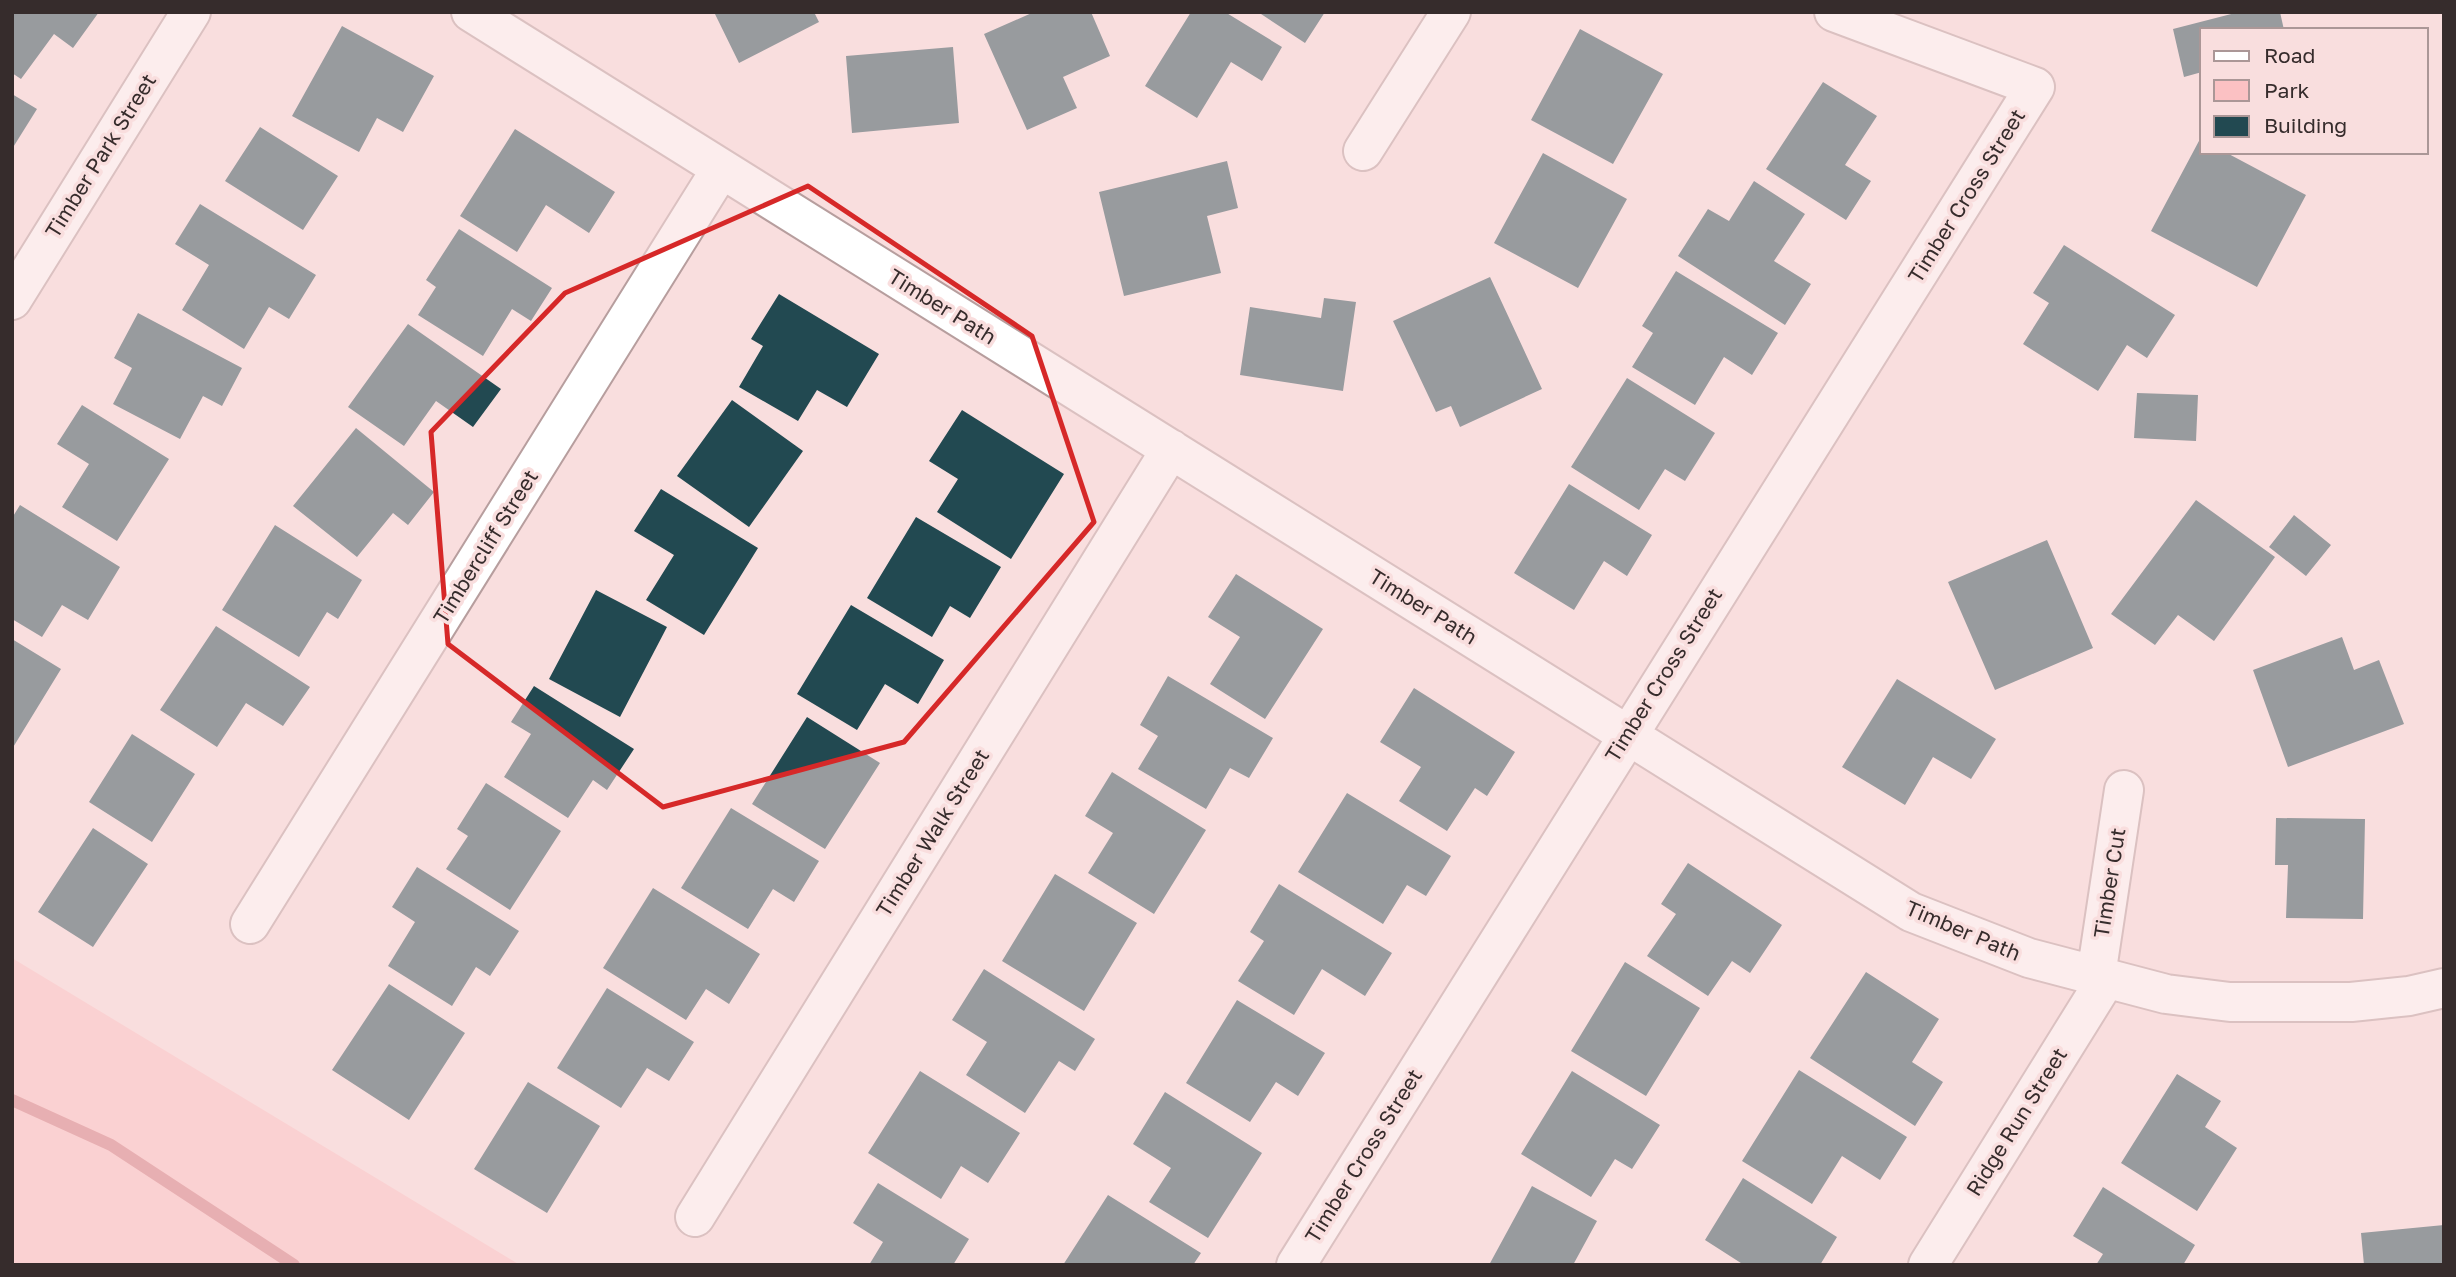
<svg xmlns="http://www.w3.org/2000/svg" width="2456" height="1277" font-family="'Golos Text',sans-serif">
<rect width="100%" height="100%" fill="#f9dede"/>
<path fill="#fbc1c3" d="M12,958L520,1265H12Z"/>
<g fill="none" stroke-linecap="round" stroke-linejoin="round">
<path stroke="#d1767c" stroke-width="12" d="M12,1100L111,1145L294,1265"/>
</g>
<path fill="#224951" d="M12,12H99L73,48L54,34L21,79L12,73Z
M714,12H814L819,22L739,63Z
M1034,12H1091L1110,56L1063,77L1077,108L1027,130L984,34Z
M1191,12H1225L1282,47L1262,81L1231,62L1197,118L1145,86Z
M1258,12H1325L1305,43Z
M2239,12H2280L2284,30H2202V72L2184,77L2173,29Z
M342,26L434,76L403,132L377,118L359,152L292,116Z
M1580,29L1663,74L1613,164L1531,120Z
M953,47L959,123L852,133L846,56Z
M1823,82L1877,116L1845,165L1871,181L1846,220L1766,169Z
M12,94L37,109L12,149Z
M260,127L338,176L303,230L225,181Z
M515,129L615,192L589,233L546,205L517,252L460,216Z
M2200,139L2202,141V152H2225L2306,195L2257,287L2151,231Z
M1543,153L1627,199L1578,288L1494,243Z
M1227,161L1238,208L1207,216L1221,273L1124,296L1099,192Z
M1754,181L1805,214L1774,261L1811,284L1785,325L1678,256L1708,209L1729,221Z
M200,204L316,275L289,319L269,307L244,349L182,310L209,265L175,244Z
M459,229L552,288L531,321L512,309L483,356L418,315L436,287L426,280Z
M2064,245L2175,315L2147,358L2127,345L2098,391L2023,344L2049,303L2033,293Z
M1676,271L1778,333L1752,375L1724,357L1695,405L1632,367L1653,333L1642,326Z
M1490,277L1542,389L1460,427L1451,406L1436,412L1393,321Z
M779,294L879,354L847,407L817,390L798,421L739,387L763,346L751,339Z
M1324,298L1356,302L1343,391L1240,375L1250,307L1321,318Z
M138,313L242,368L222,406L203,396L180,439L113,404L132,368L114,358Z
M408,324L501,389L473,427L436,401L404,446L348,407Z
M1627,378L1715,433L1685,481L1665,469L1639,510L1571,467Z
M2137,393L2198,395L2196,441L2134,438Z
M732,400L803,451L749,527L677,476Z
M82,405L169,459L117,541L62,507L89,464L57,444Z
M962,410L1064,474L1011,559L937,512L958,479L929,461Z
M356,428L434,492L408,525L393,513L357,557L293,506Z
M1569,484L1652,535L1627,576L1604,561L1574,610L1514,573Z
M661,489L758,548L704,635L646,600L674,555L634,531Z
M2196,500L2275,557L2214,641L2178,615L2155,645L2111,614Z
M20,505L120,567L88,620L62,605L42,637L12,619V518Z
M2294,515L2331,545L2306,576L2269,547Z
M916,517L1001,567L970,618L950,606L932,637L867,598Z
M275,525L362,580L338,619L327,612L299,657L222,610Z
M2047,540L2093,648L1995,690L1948,582Z
M1236,574L1323,629L1265,719L1210,684L1240,637L1208,617Z
M596,590L667,627L620,717L549,679Z
M851,605L944,660L918,704L885,684L857,730L797,694Z
M216,626L310,687L283,726L246,703L217,747L160,710Z
M2342,637L2354,670L2379,660L2404,724L2288,767L2253,670Z
M12,639L61,669L12,749Z
M1168,676L1273,738L1249,778L1230,768L1206,809L1138,769L1158,736L1140,725Z
M1897,679L1996,739L1971,779L1933,757L1905,805L1842,767Z
M534,686L634,749L607,790L593,780L568,818L504,777L531,734L511,722Z
M1414,688L1515,752L1487,796L1475,788L1447,831L1399,801L1421,767L1380,742Z
M807,717L880,763L825,849L752,804Z
M132,734L195,774L152,842L89,802Z
M1112,772L1206,830L1154,914L1088,873L1113,833L1085,816Z
M486,783L561,831L510,910L446,869L468,836L457,829Z
M1347,793L1451,856L1426,896L1407,885L1383,924L1298,872Z
M731,808L819,861L794,902L773,889L748,929L681,888Z
M2276,818L2365,819L2363,919L2286,918L2288,865H2275Z
M93,828L148,864L93,947L38,912Z
M1688,863L1782,925L1750,973L1732,961L1708,996L1647,956L1676,914L1661,904Z
M417,867L519,931L490,976L476,967L452,1006L388,966L415,922L392,907Z
M1055,874L1137,923L1084,1011L1002,961Z
M1279,884L1392,953L1365,996L1322,969L1294,1015L1238,981L1264,941L1250,932Z
M653,888L760,954L729,1004L706,989L686,1020L603,968Z
M1625,962L1700,1008L1646,1096L1571,1051Z
M984,969L1095,1039L1075,1071L1059,1061L1025,1113L966,1075L987,1042L952,1020Z
M1866,972L1939,1019L1912,1062L1943,1082L1915,1126L1810,1058Z
M389,984L465,1033L409,1120L332,1070Z
M607,988L694,1042L669,1081L647,1068L621,1108L557,1068Z
M1237,1000L1325,1053L1298,1096L1276,1082L1250,1122L1186,1083Z
M1799,1070L1907,1137L1880,1180L1842,1156L1812,1204L1742,1161Z
M920,1071L1020,1133L988,1183L961,1166L941,1199L868,1153Z
M1572,1071L1660,1125L1632,1169L1615,1159L1591,1197L1521,1154Z
M2177,1074L2221,1101L2205,1127L2237,1148L2197,1211L2121,1163Z
M528,1082L600,1126L547,1213L474,1169Z
M1165,1092L1262,1153L1208,1238L1149,1202L1171,1168L1133,1144Z
M1743,1178L1837,1237L1820,1265H1744L1705,1240Z
M878,1183L969,1239L953,1265H869L883,1242L853,1223Z
M1532,1186L1597,1221L1573,1265H1489Z
M2103,1187L2195,1245L2183,1265H2096L2103,1254L2073,1236Z
M1108,1195L1201,1253L1193,1265H1063Z
M2444,1225V1265H2364L2361,1233Z"/>
<g fill="none" stroke-linecap="round" stroke-linejoin="round">
<defs>
<path id="minor" d="M471,12L1911,912L2029,958L2166,994L2230,1002H2351L2409,996L2444,988
M1363,151L1451,12
M12,300L191,12
M250,924L721,169
M2096,976L2124,790
M695,1217L1171,449
M1296,1265L2035,87L1834,12
M1928,1265L2106,979"/>
</defs>
<use href="#minor" stroke="#b79e9e" stroke-width="42"/>
<use href="#minor" stroke="#fff" stroke-width="38"/>
</g>
<path d="M0 0H2456V1277H0ZM808,186L1032,336L1094,522L904,742L663,807L448,644L431,432L565,293Z" fill="#f9dede" fill-opacity=".55" fill-rule="evenodd"/>
<path fill="none" stroke="#d62828" stroke-width="5" stroke-linejoin="round" d="M808,186L1032,336L1094,522L904,742L663,807L448,644L431,432L565,293Z"/>
<g text-anchor="middle" stroke-width="7" stroke-linejoin="round" paint-order="stroke">
<g font-size="21" fill="#362c2c" stroke="#f9dede">
<text transform="translate(101 156) rotate(-58)" y="7">Timber Park Street</text>
<text transform="translate(1967 196) rotate(-58)" y="7">Timber Cross Street</text>
<text transform="translate(942 307) rotate(32)" y="7">Timber Path</text>
<text transform="translate(486 547) rotate(-58)" y="7">Timbercliff Street</text>
<text transform="translate(1423 607) rotate(32)" y="7">Timber Path</text>
<text transform="translate(1664 675) rotate(-58)" y="7">Timber Cross Street</text>
<text transform="translate(933 833) rotate(-58)" y="7">Timber Walk Street</text>
<text transform="translate(2110 883) rotate(-81)" y="7">Timber Cut</text>
<text transform="translate(1963 931) rotate(23)" y="7">Timber Path</text>
<text transform="translate(2017 1122) rotate(-58)" y="7">Ridge Run Street</text>
<text transform="translate(1364 1156) rotate(-58)" y="7">Timber Cross Street</text>
</g>
</g>
<rect width="2456" height="1277" fill="none" stroke="#362c2c" stroke-width="28"/>
<rect x="2200" y="28" width="228" height="126" fill="#f9dede" stroke="#ab9797" stroke-width="2"/>
<rect x="2214" y="51" width="35" height="10" fill="#ffffff" stroke="#ab9797" stroke-width="2"/>
<text x="2264" y="63" font-size="21" fill="#362c2c">Road</text>
<rect x="2214" y="80" width="35" height="21" fill="#fbc1c3" stroke="#ab9797" stroke-width="2"/>
<text x="2264" y="98" font-size="21" fill="#362c2c">Park</text>
<rect x="2214" y="116" width="35" height="21" fill="#224951" stroke="#ab9797" stroke-width="2"/>
<text x="2264" y="133" font-size="21" fill="#362c2c">Building</text>
</svg>
